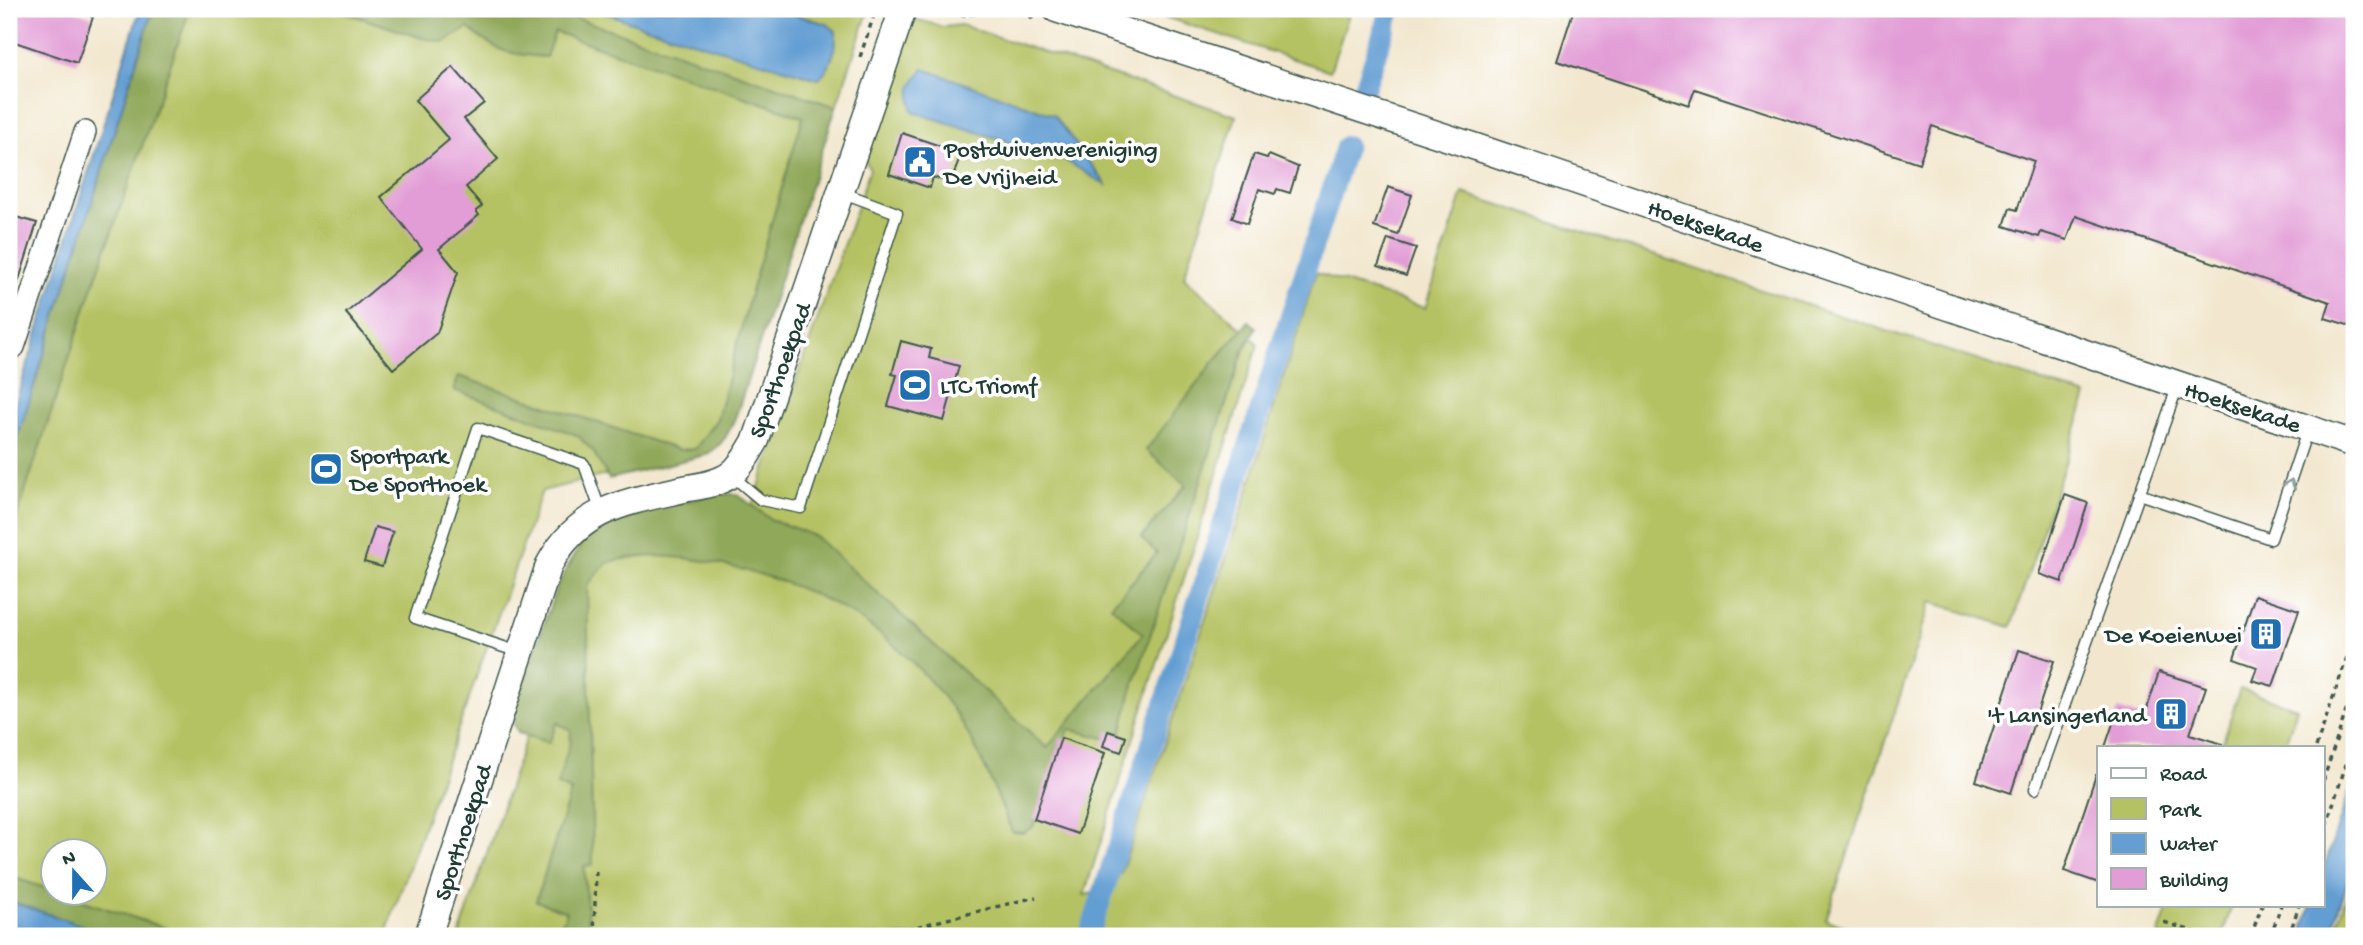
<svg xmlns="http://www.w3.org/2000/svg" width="2363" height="945" font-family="'Gochi Hand',sans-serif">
<rect width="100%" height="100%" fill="#fff"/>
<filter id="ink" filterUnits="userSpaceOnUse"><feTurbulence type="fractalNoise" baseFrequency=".0143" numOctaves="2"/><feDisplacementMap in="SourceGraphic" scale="14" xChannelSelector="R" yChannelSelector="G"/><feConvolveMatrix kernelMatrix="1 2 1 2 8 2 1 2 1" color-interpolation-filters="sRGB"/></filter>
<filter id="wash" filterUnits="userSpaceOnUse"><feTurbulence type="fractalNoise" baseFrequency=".00686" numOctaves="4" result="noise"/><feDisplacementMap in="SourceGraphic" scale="28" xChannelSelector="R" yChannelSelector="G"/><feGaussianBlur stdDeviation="1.57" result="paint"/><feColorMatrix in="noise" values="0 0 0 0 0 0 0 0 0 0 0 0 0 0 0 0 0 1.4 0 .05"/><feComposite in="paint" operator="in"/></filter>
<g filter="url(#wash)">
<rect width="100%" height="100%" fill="#f2e7ce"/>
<path fill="#b5c264" stroke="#6a804c" stroke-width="2" fill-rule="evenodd" d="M174,9H594L649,28L819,79L827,24L775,9H869L836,107L828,104L713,448L542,491L385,936H144L9,890V515ZM52,850H94V892H52Z
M1140,9H1351L1330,71Z
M908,17L943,27L961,25L1236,116L1184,277L1258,344L1084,895L1095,893L1103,869L1121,874L1243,506L1316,273L1425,308L1463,193L2087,396L2011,627L1931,602L1826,920L1875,936H459L585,562L749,515L870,169L864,158ZM1054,115L1106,184L1063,159Z
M2240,689L2297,708L2284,747H2221Z
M2354,872V936H2333L2352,880Z
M2169,905H2232L2222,936H2158Z"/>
<path fill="#90a85a" stroke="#587247" stroke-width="2" d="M153,9H190L92,289L9,540V465Z
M334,9H550L836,107L738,410C730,430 725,445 705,455L609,479L593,451L577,435L454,390L459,376L679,450L695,449L717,419L752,288L803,117L555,32L546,57C508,54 498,53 468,28L444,42L422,38Z
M1249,321L1256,327L1243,352L1131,694L1119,742L1069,729L1033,827L1023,833L1012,832C993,785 974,735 942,695C915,662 880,630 843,609C789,578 684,547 624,559C619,560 612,561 608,563C600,568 593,579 587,586L593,865L584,866L589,936H582L560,928L567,912L536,901L571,791L557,785L570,743L571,730L557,723L549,743L518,733L514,725V712L557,586L583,540L611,524L659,507L719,494H737L770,519L815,536L1047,748L1143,634L1111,606L1157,553L1141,538L1186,485L1146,450L1213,363Z
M9,876L189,936H113L9,901Z"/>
<path fill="#649ed3" stroke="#426e84" stroke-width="2" d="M140,9H153L9,465V423Z
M594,9H775L827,24L836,31C837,48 831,67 819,79L649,28Z
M924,69L1054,115L1107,186L1063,159L913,112C909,92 909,84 924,69Z
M2354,778V864L2329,936H2301L2311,905H2323V871Z
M9,901L113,936H9Z"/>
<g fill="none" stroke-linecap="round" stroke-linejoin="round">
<path stroke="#649ed3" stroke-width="21" d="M1364,90L1391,9
M1089,936L1346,146"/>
</g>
<g id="blocks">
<path fill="#e29dd6" d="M9,9H70L93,17L77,63L9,40Z
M1574,9H2354V327L2325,318L2330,302L2076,216L2067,240L2041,232L2039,237L2004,226L2010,208L2017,210L2034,161L1932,126L1919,163L1695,89L1689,105L1557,61Z
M453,67L484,103L464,119L498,159L466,187L482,206L476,211L479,215L439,249L458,272L437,333L393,369L346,313L422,249L381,197L449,140L415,100Z
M902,133L961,153L951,183L933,177L930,188L889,174Z
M1254,154L1267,158L1269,155L1298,167L1290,193L1277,189L1275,194L1259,189L1247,224L1232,218Z
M1388,187L1412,195L1398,235L1374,227Z
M9,215L37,223L12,302L9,301Z
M1388,239L1416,248L1406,276L1378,266Z
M901,341L931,349L929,358L959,366L944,421L888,406L897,375L892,374Z
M2065,495L2088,503L2062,582L2039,574Z
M375,527L393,532L382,567L364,562Z
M2255,595L2299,610L2273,686L2252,680L2257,667L2234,659Z
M2019,650L2054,661L2011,793L1976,781Z
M2159,672L2206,687L2190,734L2222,744L2221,747H2105L2118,709L2144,718Z
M1108,731L1126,737L1121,752L1103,746Z
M1061,738L1105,753L1078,834L1034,819Z
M2096,775L2099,776V883L2064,871Z"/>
</g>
</g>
<g filter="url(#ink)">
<use href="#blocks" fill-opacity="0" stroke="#3f564b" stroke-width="2"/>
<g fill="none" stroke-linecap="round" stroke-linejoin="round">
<defs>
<path id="service" d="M127,9H128
M731,475L761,500L801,508L897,213L841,192
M2139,494L2271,539L2308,428
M519,652L415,618L478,428L584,464L601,512
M2035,789L2178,385"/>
<path id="minor" d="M9,350L14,347L85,132"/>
<path id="tertiary" d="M1056,9L1476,147L2354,444
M428,936L549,565C579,508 626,502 684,489C699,486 717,484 730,475C742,466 749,452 756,440L903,9"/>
</defs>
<use href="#service" stroke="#3f564b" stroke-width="13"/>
<use href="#minor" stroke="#3f564b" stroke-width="24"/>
<use href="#tertiary" stroke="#3f564b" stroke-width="29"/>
<path stroke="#3f564b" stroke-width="3.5" stroke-dasharray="5 5" stroke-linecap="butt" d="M941,9C973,21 972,11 1001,10C1012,9 1023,14 1034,18
M860,57L876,9
M2316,747L2354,637
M2323,781L2354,687
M2323,835L2354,740
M2164,922L2207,936
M543,929L567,936
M594,936L596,867
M879,936L1036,897
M2251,936L2262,905
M2271,936L2281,905
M2289,936L2299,905"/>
<use href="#service" stroke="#fff" stroke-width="10"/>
<use href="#minor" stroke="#fff" stroke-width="21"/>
<use href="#tertiary" stroke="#fff" stroke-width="26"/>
</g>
<defs><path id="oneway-chevron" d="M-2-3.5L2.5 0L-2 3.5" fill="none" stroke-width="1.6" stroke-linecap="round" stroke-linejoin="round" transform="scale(1.75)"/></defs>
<use stroke="#8f9e9a" href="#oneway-chevron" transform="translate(2290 484) rotate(-72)"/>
</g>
<defs>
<symbol id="civic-square" viewBox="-11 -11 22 22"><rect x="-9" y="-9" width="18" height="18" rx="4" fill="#1f6fb2" stroke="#fff"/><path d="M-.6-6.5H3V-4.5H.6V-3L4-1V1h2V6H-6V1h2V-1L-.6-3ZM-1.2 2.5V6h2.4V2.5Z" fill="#fff"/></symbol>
<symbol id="stadium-square" viewBox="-11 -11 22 22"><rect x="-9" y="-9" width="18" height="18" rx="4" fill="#1f6fb2" stroke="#fff"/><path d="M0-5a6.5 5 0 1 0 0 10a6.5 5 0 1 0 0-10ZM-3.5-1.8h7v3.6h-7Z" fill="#fff"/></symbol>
<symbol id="building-square" viewBox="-11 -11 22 22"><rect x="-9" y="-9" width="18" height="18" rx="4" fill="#1f6fb2" stroke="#fff"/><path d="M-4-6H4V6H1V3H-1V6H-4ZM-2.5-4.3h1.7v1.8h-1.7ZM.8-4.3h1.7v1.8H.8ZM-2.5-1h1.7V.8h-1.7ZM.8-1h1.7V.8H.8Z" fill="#fff"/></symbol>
</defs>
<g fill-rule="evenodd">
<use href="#civic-square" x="901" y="143" width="38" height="38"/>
<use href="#stadium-square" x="896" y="366" width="38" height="38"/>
<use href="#stadium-square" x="307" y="450" width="38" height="38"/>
<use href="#building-square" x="2247" y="615" width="38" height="38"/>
<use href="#building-square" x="2152" y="695" width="38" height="38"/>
</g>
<g text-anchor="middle" stroke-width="7" stroke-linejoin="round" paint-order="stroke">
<g font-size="24" fill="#1f3d34" stroke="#fff" text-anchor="start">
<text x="944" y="156">Postduivenvereniging<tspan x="944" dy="28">De Vrijheid</tspan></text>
<text x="940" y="393">LTC Triomf</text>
<text x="350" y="463">Sportpark<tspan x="350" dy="28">De Sporthoek</tspan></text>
<text x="2242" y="642" text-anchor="end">De Koeienwei</text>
<text x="2146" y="722" text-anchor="end">'t Lansingerland</text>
</g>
<g font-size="24" fill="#1f3d34" stroke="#fff">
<text transform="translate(1706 225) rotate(19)" y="8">Hoeksekade</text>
<text transform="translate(779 370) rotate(-70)" y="8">Sporthoekpad</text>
<text transform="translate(2243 406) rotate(18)" y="8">Hoeksekade</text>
<text transform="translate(462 832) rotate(-72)" y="8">Sporthoekpad</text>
</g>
</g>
<rect width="2363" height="945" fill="none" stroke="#fff" stroke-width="35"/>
<rect x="2097" y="746" width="228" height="161" fill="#ffffff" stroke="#a5b1ae" stroke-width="2"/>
<rect x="2111" y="768" width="35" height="10" fill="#ffffff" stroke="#a5b1ae" stroke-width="2"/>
<text x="2160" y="780" font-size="21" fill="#1f3d34">Road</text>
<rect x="2111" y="798" width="35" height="21" fill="#b5c264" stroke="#a5b1ae" stroke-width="2"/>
<text x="2160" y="816" font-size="21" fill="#1f3d34">Park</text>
<rect x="2111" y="833" width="35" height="21" fill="#649ed3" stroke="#a5b1ae" stroke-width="2"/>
<text x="2160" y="850" font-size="21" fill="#1f3d34">Water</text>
<rect x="2111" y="868" width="35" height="21" fill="#e29dd6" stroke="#a5b1ae" stroke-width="2"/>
<text x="2160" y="886" font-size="21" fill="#1f3d34">Building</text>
<g transform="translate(74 872) rotate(339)"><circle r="33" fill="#ffffff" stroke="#a5b1ae" stroke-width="2"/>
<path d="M0-5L12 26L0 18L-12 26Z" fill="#1f6fb2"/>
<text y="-10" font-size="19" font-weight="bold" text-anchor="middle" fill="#1f3d34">N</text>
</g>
</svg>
